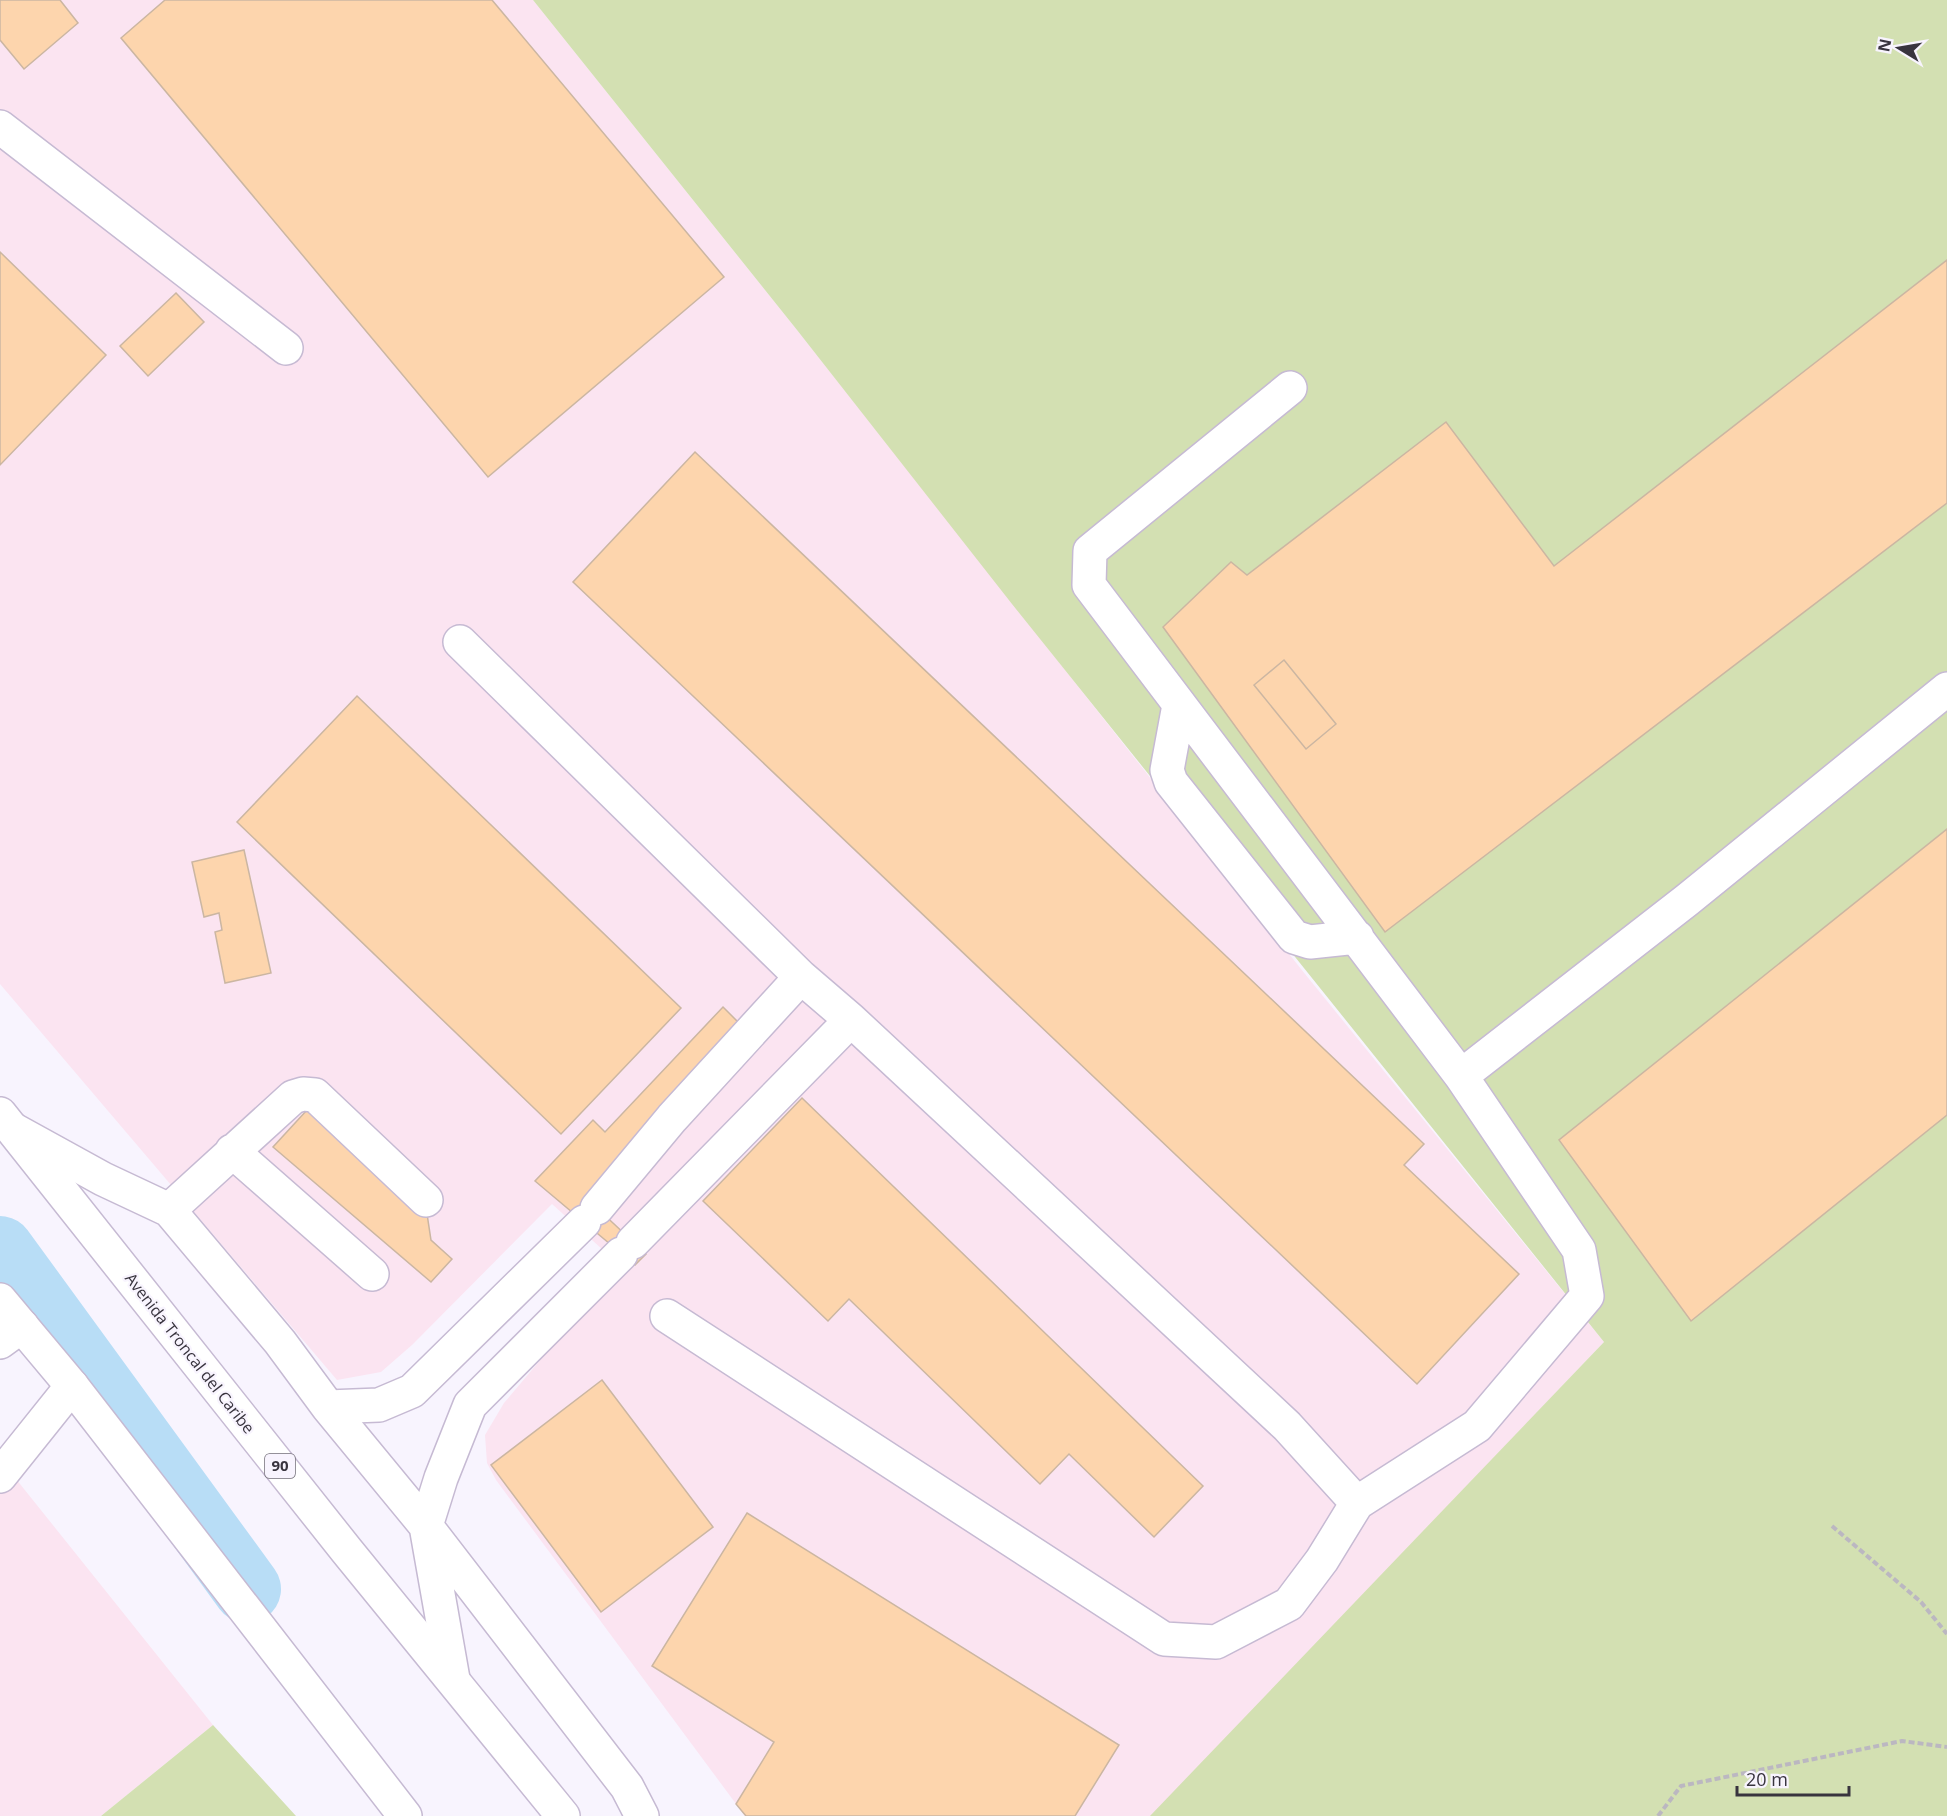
<svg xmlns="http://www.w3.org/2000/svg" width="1947" height="1816" font-family="'Open Sans',sans-serif">
<rect width="100%" height="100%" fill="#f8f4fe"/>
<path fill="#fbe4f1" d="M0,0H533L797,330L1301,969L1604,1342L1152,1816H745L496,1480L487,1463L485,1435L504,1403L575,1319L623,1268L552,1204L412,1345L381,1372L337,1380L0,984Z
M0,1459L213,1725L101,1816H0Z"/>
<path fill="#d3e0b2" d="M533,0H1947V1816H1150L1604,1342L1012,604L797,330Z
M213,1725L296,1816H101Z"/>
<g fill="none" stroke-linecap="round" stroke-linejoin="round">
<path stroke="#b8ddf6" stroke-width="68" d="M0,1250L247,1589"/>
</g>
<path fill="#fdd5ad" stroke="#cbb6a2" stroke-width="1.5" d="M0,0H60L78,23L24,69L0,40Z
M165,0H492L724,277L488,477L121,38Z
M0,252L106,355L0,465Z
M1947,260V503L1385,932L1163,627L1231,562L1247,575L1446,422L1554,566Z
M176,293L204,322L148,376L120,346Z
M695,452L1424,1144L1404,1165L1519,1274L1417,1384L573,582Z
M1284,660L1336,724L1306,749L1254,685Z
M357,696L681,1008L561,1134L237,822Z
M1947,829V1115L1691,1321L1559,1140Z
M244,850L271,973L225,983L215,932L222,930L219,913L204,917L192,862Z
M723,1007L748,1032L597,1208L646,1254L635,1265L535,1181L593,1120L605,1132Z
M802,1098L1203,1486L1154,1537L1069,1454L1040,1484L849,1299L828,1321L703,1201Z
M307,1110L427,1214L431,1240L452,1259L431,1282L273,1147Z
M602,1380L713,1527L601,1612L491,1465Z
M747,1513L1119,1745L1075,1816H746L736,1804L774,1742L652,1666Z"/>
<g fill="none" stroke-linecap="round" stroke-linejoin="round">
<defs>
<path id="minor" d="M0,127L286,348
M1290,388L1090,551L1089,585L1461,1076L1579,1250L1587,1296L1477,1426L1357,1503
M460,642L801,977L851,1020L1287,1426L1357,1503L1322,1560L1289,1604L1216,1642L1164,1639L667,1316
M1179,705L1167,770L1171,782L1294,937L1310,942L1357,937
M1461,1076L1687,900L1947,689
M14,1130L103,1179L169,1210L280,1342L328,1407L379,1405L412,1391L584,1222
M232,1151L372,1274
M597,1208L672,1118L801,977
M169,1210L293,1097L303,1094L315,1095L426,1200
M633,1242L851,1020
M621,1254L470,1405L441,1478L426,1526L627,1787L642,1816
M0,1342L22,1326
M328,1407L426,1526L453,1679
M0,1476L72,1386"/>
<path id="highway" d="M0,1114L347,1551L563,1816
M0,1300L72,1386L405,1816"/>
</defs>
<use href="#minor" stroke="#c6bad3" stroke-width="36"/>
<use href="#highway" stroke="#c6bad3" stroke-width="36"/>
<path stroke="#bbb7c1" stroke-width="4" stroke-dasharray="6 3" stroke-linecap="butt" d="M1832,1526L1921,1602L1947,1634
M1658,1816L1681,1786L1902,1741L1947,1747"/>
<use href="#minor" stroke="#fff" stroke-width="33"/>
<use href="#highway" stroke="#fff" stroke-width="33"/>
</g>
<g text-anchor="middle" stroke-width="4.5" stroke-linejoin="round" paint-order="stroke">
<rect fill="#f8f4fe" stroke="#726e78" stroke-width="1.5" x="265" y="1454" width="30" height="24" rx="4.5"/>
<g font-size="15" font-weight="bold" fill="#38343e">
<text x="280" y="1471">90</text>
</g>
<g font-size="16" fill="#38343e" stroke="#f8f4fe">
<text transform="translate(190 1353) rotate(52)" y="6">Avenida Troncal del Caribe</text>
</g>
</g>
<g transform="translate(1899 48) rotate(281)" stroke="#f8f4fe" stroke-width="4.5" paint-order="stroke">
<path d="M0-4.5L10 22L0 15L-10 22Z" fill="#38343e"/>
<text y="-9" font-size="16" font-weight="bold" text-anchor="middle" fill="#38343e">N</text>
</g>
<path d="M1737 1786v9h112v-9" fill="none" stroke="#38343e" stroke-width="3"/>
<text x="1746" y="1786" font-size="18" fill="#38343e" stroke="#f8f4fe" stroke-width="4.5" paint-order="stroke">20 m</text>
</svg>
